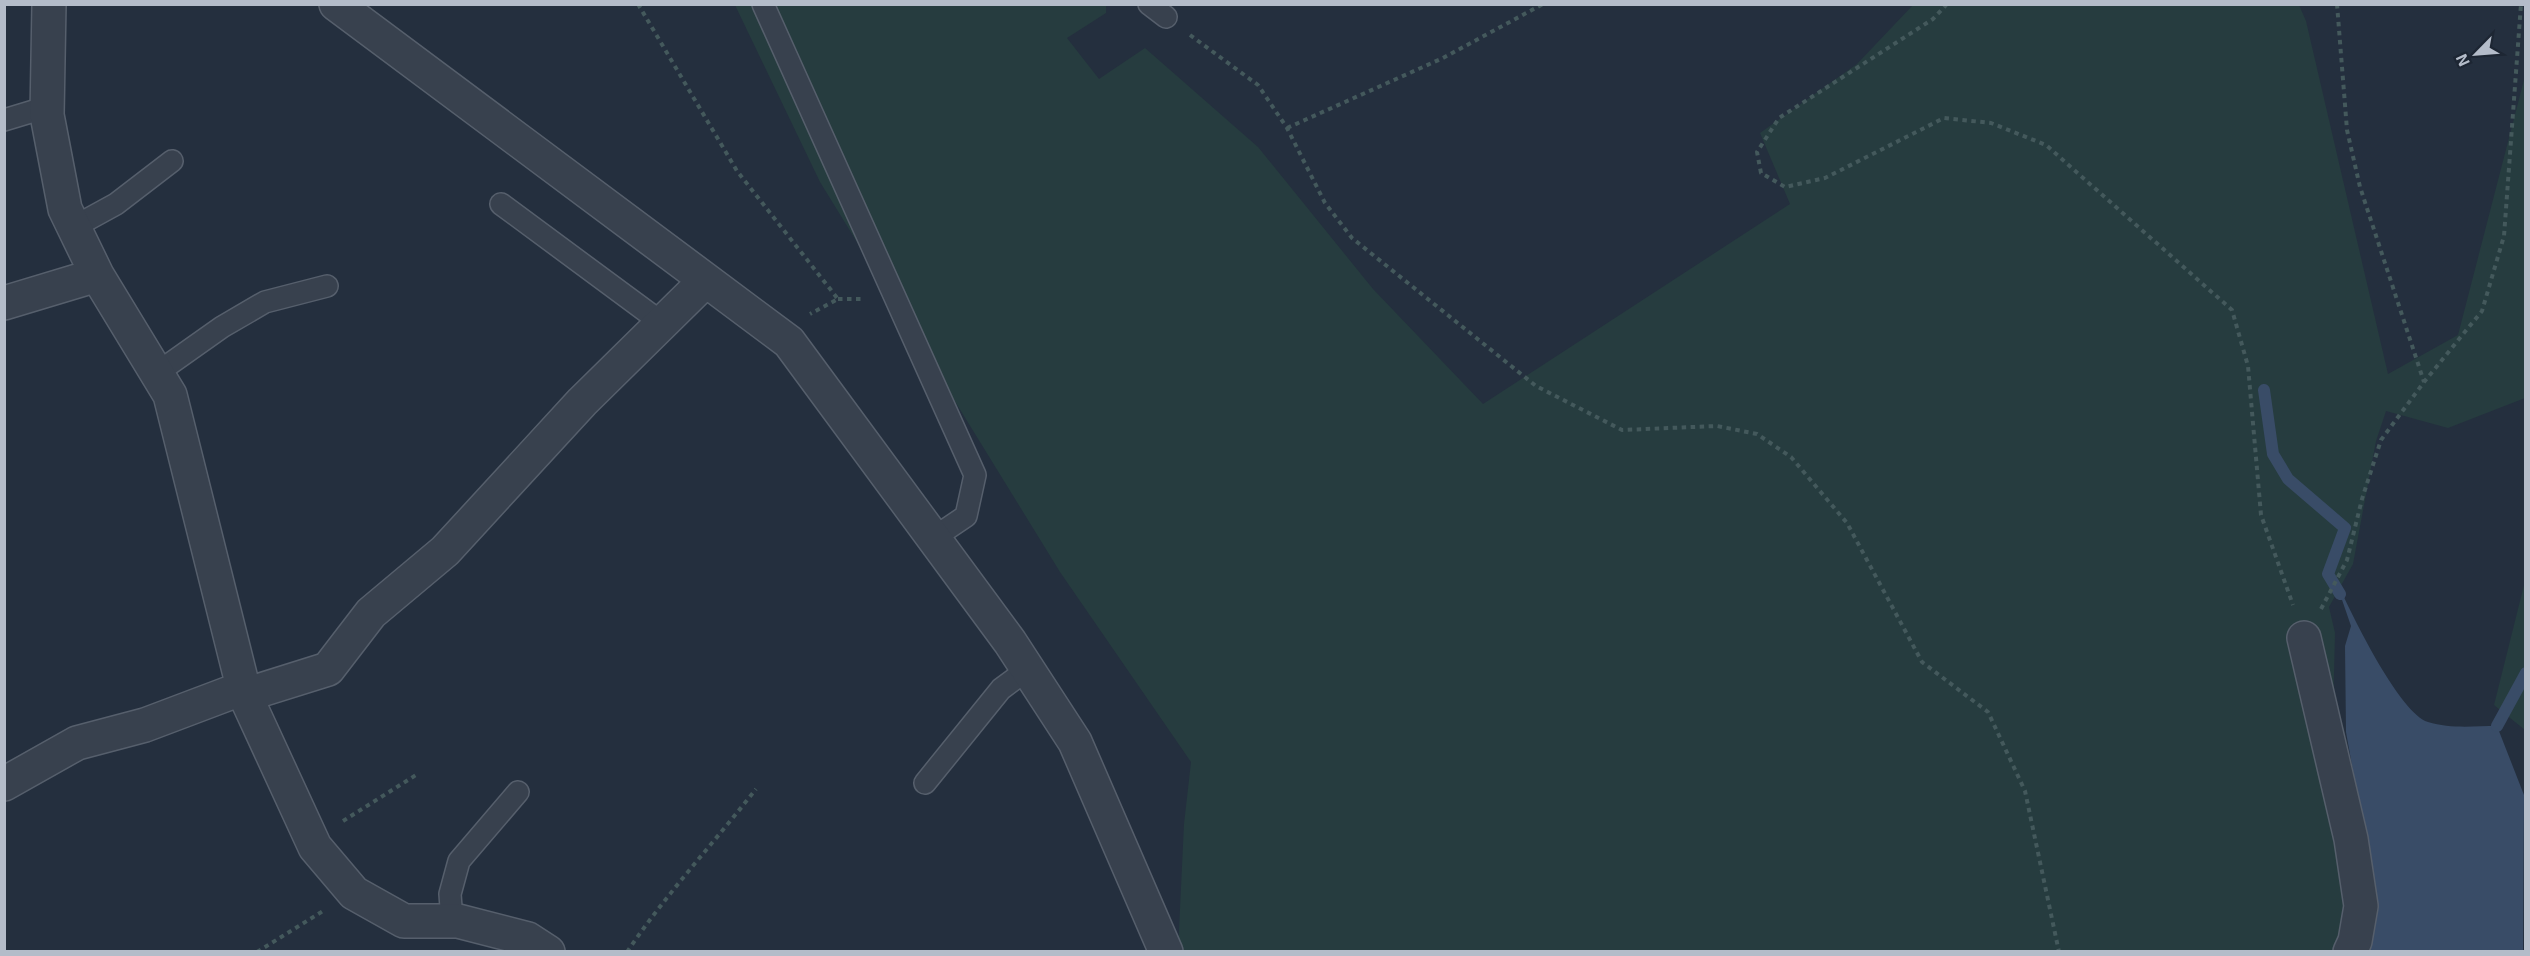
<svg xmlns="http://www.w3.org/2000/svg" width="2530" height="956" font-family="'Exo 2',sans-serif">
<rect width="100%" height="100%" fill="#242f3e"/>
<path fill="#263c3f" d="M735,5H1106V13L1067,38L1099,79L1145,48L1258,147L1373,289L1483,404L1790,204L1760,133L1857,64L1913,5H2299L2306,21L2388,374L2458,335L2525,76V398L2448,428L2386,411L2376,441L2353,564L2329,607L2335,633L2333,718L2350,951H1178L1184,824L1191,762L1060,572L820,182Z
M2525,581V736V730L2494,705Z"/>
<path fill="#394c67" d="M2342,593C2355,621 2400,713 2428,722C2450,729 2474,726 2497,726L2524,795L2523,951H2367V848L2346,732L2345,646L2351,626L2340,594Z"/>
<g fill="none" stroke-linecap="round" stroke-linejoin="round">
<path stroke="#394c67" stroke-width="12" d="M2264,390L2273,454L2288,479L2345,528L2328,574L2340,594
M2497,726L2526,673"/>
<defs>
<path id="service" d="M763,4L975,475L966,516L932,539
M1149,4L1166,17
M4,120L47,107
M501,204L662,323
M74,227L116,204L172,161
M157,373L222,327L265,302L327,286
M925,783L1001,689L1028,669
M452,921L450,894L459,861L518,792"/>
<path id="minor" d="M49,4L47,115L65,209L97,275L170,395L245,695L315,847L354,893L404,921H458L528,939L548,952
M336,4L789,342L1010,642L1075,742L1166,952
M4,303L97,275
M2304,638L2351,839L2361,906L2355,941L2350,952
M245,695L328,669L371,613L445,551L582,402L705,281
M4,784L77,743L145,725L243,688"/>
</defs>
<use href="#service" stroke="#565f6c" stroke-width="24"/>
<use href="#minor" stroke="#565f6c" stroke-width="36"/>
<path stroke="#44595c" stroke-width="4" stroke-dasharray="4.5 4.5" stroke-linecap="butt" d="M638,4L737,171L838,299L810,314
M1947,4L1933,19L1779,118L1757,152L1761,173L1785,187L1825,178L1944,118L1991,123L2046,145L2232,310L2248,366L2261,515L2293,605
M2337,4L2347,130L2360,187L2424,382
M1190,35L1258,85L1287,128L1325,203L1352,238L1536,386L1622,430L1717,426L1757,434L1791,457L1847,523L1922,662L1988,712L2025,791L2059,952
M1287,128L1443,58L1543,4
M838,299H865
M2321,609L2347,560L2362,499L2381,440L2424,382L2482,311L2504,236L2521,4
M343,821L416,775
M257,952L323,911
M627,952C666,894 713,844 756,789"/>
<use href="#service" stroke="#38414e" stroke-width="21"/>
<use href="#minor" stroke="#38414e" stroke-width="33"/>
</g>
<rect width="2530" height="956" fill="none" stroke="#b4bcc9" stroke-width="12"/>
<g transform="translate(2476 54) rotate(245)" stroke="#1d2633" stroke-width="4.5" paint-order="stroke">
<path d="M0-4.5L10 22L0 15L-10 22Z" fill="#b4bcc9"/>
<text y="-9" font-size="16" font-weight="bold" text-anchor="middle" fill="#b4bcc9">N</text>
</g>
</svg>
